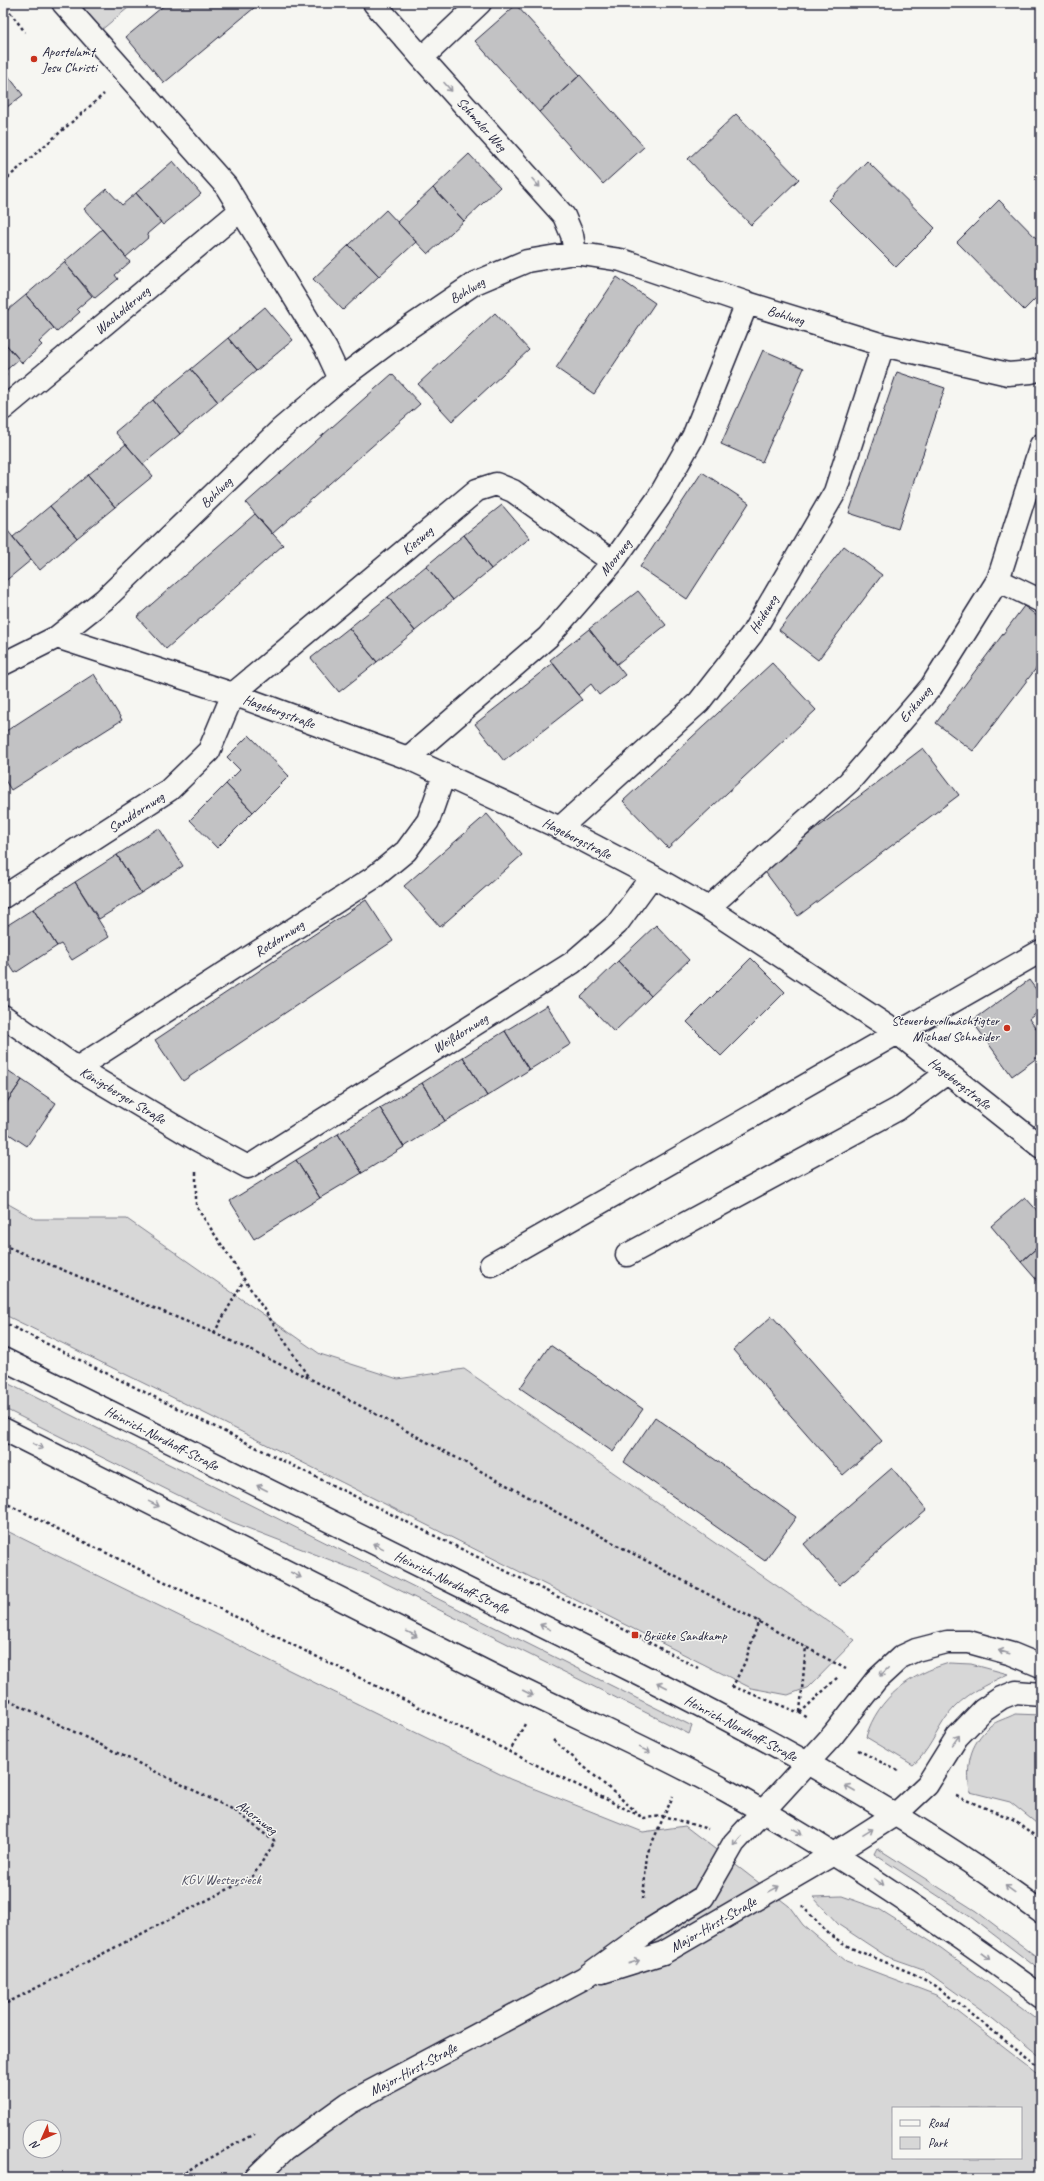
<svg xmlns="http://www.w3.org/2000/svg" width="1044" height="2181" font-family="Caveat,sans-serif">
<rect width="100%" height="100%" fill="#f6f6f2"/>
<filter id="ink" filterUnits="userSpaceOnUse"><feTurbulence type="fractalNoise" baseFrequency=".025" numOctaves="2"/><feDisplacementMap in="SourceGraphic" scale="8" xChannelSelector="R" yChannelSelector="G"/><feConvolveMatrix kernelMatrix="1 2 1 2 8 2 1 2 1" color-interpolation-filters="sRGB"/></filter>
<g filter="url(#ink)">
<path fill="#d7d7d7" stroke="#7c7c89" fill-rule="evenodd" d="M75,3H134L100,31Z
M3,1201L35,1219H127L320,1354L398,1379L464,1369L855,1640L809,1687L788,1695L751,1688L194,1408L3,1314Z
M3,1381L692,1726L689,1734L369,1575L232,1522L3,1408Z
M3,1529L510,1779L643,1832L685,1826L789,1906L803,1925L846,1961L936,1995L1041,2076V2178H3ZM893,2108H1021V2158H893ZM30,2127H54V2151H30Z
M949,1663L971,1664L1008,1674C987,1684 963,1695 948,1715C936,1731 929,1752 913,1765L866,1737C878,1697 911,1674 949,1663Z
M1015,1714L1041,1715V1827L1010,1802L970,1792C966,1765 969,1745 990,1726C996,1721 1008,1718 1015,1714Z
M877,1848L976,1911L1041,1960V1971L972,1918L874,1854Z
M842,1896L879,1909L941,1948L1041,2022V2058L993,2019L923,1969L886,1956L839,1925L813,1897Z"/>
<path fill="#c2c2c4" stroke="#22223b" d="M167,3H260L164,83L126,37Z
M516,5L580,75L539,112L475,41Z
M3,69L23,95L3,110Z
M580,75L644,147L603,184L539,112Z
M736,114L799,179L751,225L688,159Z
M469,154L500,187L464,221L433,188Z
M173,161L201,194L163,225L136,193Z
M867,161L935,228L896,267L829,200Z
M433,188L464,221L428,254L397,222Z
M107,189L122,205L136,193L161,222L147,234L149,237L126,257L84,209Z
M999,200L1041,243V293L1024,310L957,242Z
M386,210L416,242L379,276L349,245Z
M102,229L130,262L115,275L118,279L95,298L64,262Z
M349,245L379,276L343,310L313,279Z
M64,262L92,296L77,309L80,312L57,332L26,295Z
M617,277L655,303L594,394L556,368Z
M26,295L54,328L39,342L42,345L22,363L3,341V314Z
M265,307L293,340L256,371L228,338Z
M495,313L529,350L452,421L418,384Z
M228,338L256,371L218,402L191,369Z
M3,341L19,359L4,372L7,375L3,379Z
M763,350L804,368L762,462L721,444Z
M191,369L218,402L180,434L153,400Z
M897,372L945,388L898,529L849,513Z
M392,374L420,404L272,534L246,503Z
M153,400L180,434L143,464L115,432Z
M126,444L153,476L115,507L88,475Z
M702,472L749,503L687,599L640,567Z
M88,475L115,507L77,538L50,506Z
M502,505L530,538L491,569L464,535Z
M50,506L77,538L40,570L13,537Z
M255,514L283,545L166,649L137,617Z
M4,526L31,560L3,583V527Z
M464,535L491,569L453,600L426,566Z
M1041,539V554L1037,553Z
M844,546L882,575L818,660L779,630Z
M426,566L453,600L415,631L388,597Z
M638,591L666,625L617,664L589,629Z
M388,597L415,631L377,662L349,628Z
M1024,606L1041,619V662L973,751L936,723Z
M349,628L377,662L339,692L311,658Z
M589,629L625,675L599,695L591,684L578,695L550,660Z
M553,663L582,700L504,761L475,724Z
M772,663L816,710L668,848L623,801Z
M94,674L122,720L11,790L3,777V733Z
M249,735L289,776L253,812L226,784L240,770L227,757Z
M923,748L959,795L798,916L763,869Z
M226,784L253,812L217,848L190,820Z
M487,814L522,855L440,927L404,886Z
M159,828L183,866L141,893L117,855Z
M117,855L141,893L99,919L75,882Z
M75,882L109,937L72,960L61,944L57,946L33,909Z
M366,900L393,941L183,1081L155,1040Z
M33,909L57,946L15,973L3,955V928Z
M656,925L689,960L651,996L618,961Z
M751,958L785,992L721,1056L687,1022Z
M618,961L651,996L614,1032L581,997Z
M1029,980L1041,996V1010L1029,1019L1041,1035V1055L1012,1076L972,1021Z
M547,1005L571,1044L529,1070L505,1031Z
M505,1031L529,1070L487,1096L463,1057Z
M463,1057L487,1096L445,1121L422,1083Z
M3,1067L22,1080L3,1108Z
M22,1080L56,1103L27,1146L3,1130V1108Z
M422,1083L445,1121L404,1147L380,1108Z
M380,1108L404,1147L362,1173L338,1134Z
M338,1134L362,1173L320,1198L296,1160Z
M296,1160L320,1198L254,1239L230,1201Z
M1025,1197L1041,1215V1244L1021,1262L991,1226Z
M1041,1244V1285L1021,1262Z
M772,1316L882,1441L843,1475L733,1350Z
M550,1345L643,1409L613,1452L520,1388Z
M655,1417L796,1517L765,1561L624,1462Z
M892,1468L927,1510L839,1585L804,1544Z"/>
<g fill="none" stroke-linecap="round" stroke-linejoin="round">
<defs>
<path id="minor" d="M63,3L226,186L326,349L340,379
M374,3L422,58L564,216L572,235L575,253
M422,58L480,3
M3,409L241,210
M998,580L1041,601
M57,637L233,694L408,758L560,828L652,876L708,908L896,1032L1041,1147
M3,664L57,637L105,599L281,429L340,379L407,329L475,283L527,261L575,253L621,260L747,303L883,345L1008,374L1031,372L1041,369
M408,758L548,637L613,562L659,497L693,437L747,303
M560,828L699,702L752,634L835,492L883,345
M3,897L169,790L209,751L233,694L477,490L496,484L513,491L613,562
M708,908L849,782L931,687L998,580L1041,445
M3,1016L77,1068L196,1139L248,1167L572,963L617,924L652,876
M77,1068L373,878L406,851L428,821L444,775
M627,1255L898,1109L947,1073
M491,1265L1041,951
M602,1972L663,1953L835,1853L896,1814L927,1785L957,1737L983,1710L1001,1698L1016,1692L1041,1694
M255,2178L285,2149L349,2103L584,1978L651,1929L703,1897L734,1843L833,1735L876,1680L901,1657L916,1650L947,1642H969L1012,1654L1041,1666"/>
<path id="major" d="M3,1359C160,1437 317,1516 475,1593C669,1688 866,1783 1041,1912
M3,1429C168,1511 333,1594 498,1678C574,1716 653,1750 727,1791C837,1852 940,1922 1041,1996"/>
</defs>
<use href="#minor" stroke="#22223b" stroke-width="25"/>
<use href="#major" stroke="#22223b" stroke-width="25"/>
<path stroke="#22223b" stroke-width="2.5" stroke-dasharray="3 3" stroke-linecap="butt" d="M3,3L25,32
M3,182L104,94
M196,1172V1206L309,1378
M3,1245L214,1333L309,1378L846,1669
M3,1322L635,1635L698,1668
M214,1333L244,1280
M3,1502L644,1818L663,1816L708,1829
M732,1686L800,1713L808,1718
M732,1688L745,1662L759,1620
M3,1697L234,1810L275,1842L252,1877L3,2005
M800,1712L806,1646
M800,1713L839,1676
M553,1740L640,1815
M858,1750L898,1771
M509,1753L525,1724
M956,1796L1015,1820L1041,1841
M643,1899L647,1854L673,1796
M802,1906L830,1935L851,1948L914,1974L936,1986L1041,2069
M174,2178L254,2134"/>
<use href="#minor" stroke="#f6f6f2" stroke-width="22"/>
<use href="#major" stroke="#f6f6f2" stroke-width="22"/>
</g>
<defs><path id="oneway-shaft" d="M-6 0H5M1.5-3L5.5 0L1.5 3" fill="none" stroke-width="1.6" stroke-linecap="round" stroke-linejoin="round"/></defs>
<g stroke="#9797a0">
<use href="#oneway-shaft" transform="translate(448 87) rotate(48)"/>
<use href="#oneway-shaft" transform="translate(536 183) rotate(48)"/>
<use href="#oneway-shaft" transform="translate(38 1446) rotate(26)"/>
<use href="#oneway-shaft" transform="translate(262 1488) rotate(-153)"/>
<use href="#oneway-shaft" transform="translate(154 1504) rotate(26)"/>
<use href="#oneway-shaft" transform="translate(378 1546) rotate(-154)"/>
<use href="#oneway-shaft" transform="translate(296 1575) rotate(27)"/>
<use href="#oneway-shaft" transform="translate(545 1627) rotate(-154)"/>
<use href="#oneway-shaft" transform="translate(412 1634) rotate(27)"/>
<use href="#oneway-shaft" transform="translate(1004 1652) rotate(-164)"/>
<use href="#oneway-shaft" transform="translate(884 1672) rotate(135)"/>
<use href="#oneway-shaft" transform="translate(662 1685) rotate(-153)"/>
<use href="#oneway-shaft" transform="translate(528 1693) rotate(27)"/>
<use href="#oneway-shaft" transform="translate(956 1740) rotate(-55)"/>
<use href="#oneway-shaft" transform="translate(645 1750) rotate(26)"/>
<use href="#oneway-shaft" transform="translate(850 1788) rotate(-150)"/>
<use href="#oneway-shaft" transform="translate(797 1831) rotate(30)"/>
<use href="#oneway-shaft" transform="translate(868 1832) rotate(-32)"/>
<use href="#oneway-shaft" transform="translate(737 1841) rotate(130)"/>
<use href="#oneway-shaft" transform="translate(879 1882) rotate(34)"/>
<use href="#oneway-shaft" transform="translate(774 1889) rotate(-29)"/>
<use href="#oneway-shaft" transform="translate(1010 1889) rotate(-144)"/>
<use href="#oneway-shaft" transform="translate(986 1956) rotate(37)"/>
<use href="#oneway-shaft" transform="translate(634 1962) rotate(-17)"/>
</g>
</g>
<g fill="#c8321e" stroke="#f6f6f2" stroke-width="1.5">
<circle cx="34" cy="59" r="4"/>
<circle cx="1007" cy="1028" r="4"/>
<rect x="631" y="1631" width="8" height="8" rx="2"/>
</g>
<g text-anchor="middle" stroke-width="3" stroke-linejoin="round" paint-order="stroke">
<g font-size="14" fill="#22223b" stroke="#f6f6f2" text-anchor="start">
<text x="42" y="56">Apostelamt<tspan x="42" dy="16">Jesu Christi</tspan></text>
<text x="999" y="1025" text-anchor="end">Steuerbevollmächtigter<tspan x="999" dy="16">Michael Schneider</tspan></text>
<text x="643" y="1640">Brücke Sandkamp</text>
</g>
<g font-size="14" fill="#22223b" stroke="#f6f6f2">
<text transform="translate(482 124) rotate(48)" y="5">Schmaler Weg</text>
<text transform="translate(467 290) rotate(-31)" y="5">Bohlweg</text>
<text transform="translate(122 310) rotate(-40)" y="5">Wacholderweg</text>
<text transform="translate(786 315) rotate(17)" y="5">Bohlweg</text>
<text transform="translate(216 492) rotate(-44)" y="5">Bohlweg</text>
<text transform="translate(417 540) rotate(-40)" y="5">Kiesweg</text>
<text transform="translate(615 557) rotate(-52)" y="5">Moorweg</text>
<text transform="translate(763 614) rotate(-58)" y="5">Heideweg</text>
<text transform="translate(915 704) rotate(-50)" y="5">Erikaweg</text>
<text transform="translate(279 711) rotate(20)" y="5">Hagebergstraße</text>
<text transform="translate(136 812) rotate(-33)" y="5">Sanddornweg</text>
<text transform="translate(577 838) rotate(27)" y="5">Hagebergstraße</text>
<text transform="translate(279 938) rotate(-33)" y="5">Rotdornweg</text>
<text transform="translate(460 1033) rotate(-32)" y="5">Weißdornweg</text>
<text transform="translate(960 1083) rotate(38)" y="5">Hagebergstraße</text>
<text transform="translate(123 1095) rotate(31)" y="5">Königsberger Straße</text>
<text transform="translate(162 1438) rotate(27)" y="5">Heinrich-Nordhoff-Straße</text>
<text transform="translate(452 1582) rotate(26)" y="5">Heinrich-Nordhoff-Straße</text>
<text transform="translate(741 1728) rotate(28)" y="5">Heinrich-Nordhoff-Straße</text>
<text transform="translate(257 1817) rotate(37)" y="5">Ahornweg</text>
<text transform="translate(713 1924) rotate(-30)" y="5">Major-Hirst-Straße</text>
<text transform="translate(413 2069) rotate(-28)" y="5">Major-Hirst-Straße</text>
</g>
<g font-size="14" fill="#4f4f62" stroke="#f6f6f2">
<text x="221" y="1884">KGV Westersieck</text>
</g>
</g>
<rect width="1044" height="2181" fill="none" stroke="#f6f6f2" stroke-width="16"/>
<rect x="8" y="8" width="1028" height="2165" fill="none" stroke="#22223b" stroke-width="1.5" filter="url(#ink)"/>
<rect x="892" y="2107" width="130" height="52" fill="#f6f6f2" stroke="#a1a1a9"/>
<rect x="900" y="2120" width="20" height="6" fill="#f6f6f2" stroke="#a1a1a9"/>
<text x="928" y="2127" font-size="12" fill="#22223b">Road</text>
<rect x="900" y="2137" width="20" height="12" fill="#d7d7d7" stroke="#a1a1a9"/>
<text x="928" y="2147" font-size="12" fill="#22223b">Park</text>
<g transform="translate(42 2139) rotate(225)"><circle r="19" fill="#f6f6f2" stroke="#a1a1a9"/>
<path d="M0-3L7 15L0 10L-7 15Z" fill="#c8321e"/>
<text y="-6" font-size="11" font-weight="bold" text-anchor="middle" fill="#22223b">N</text>
</g>
</svg>
